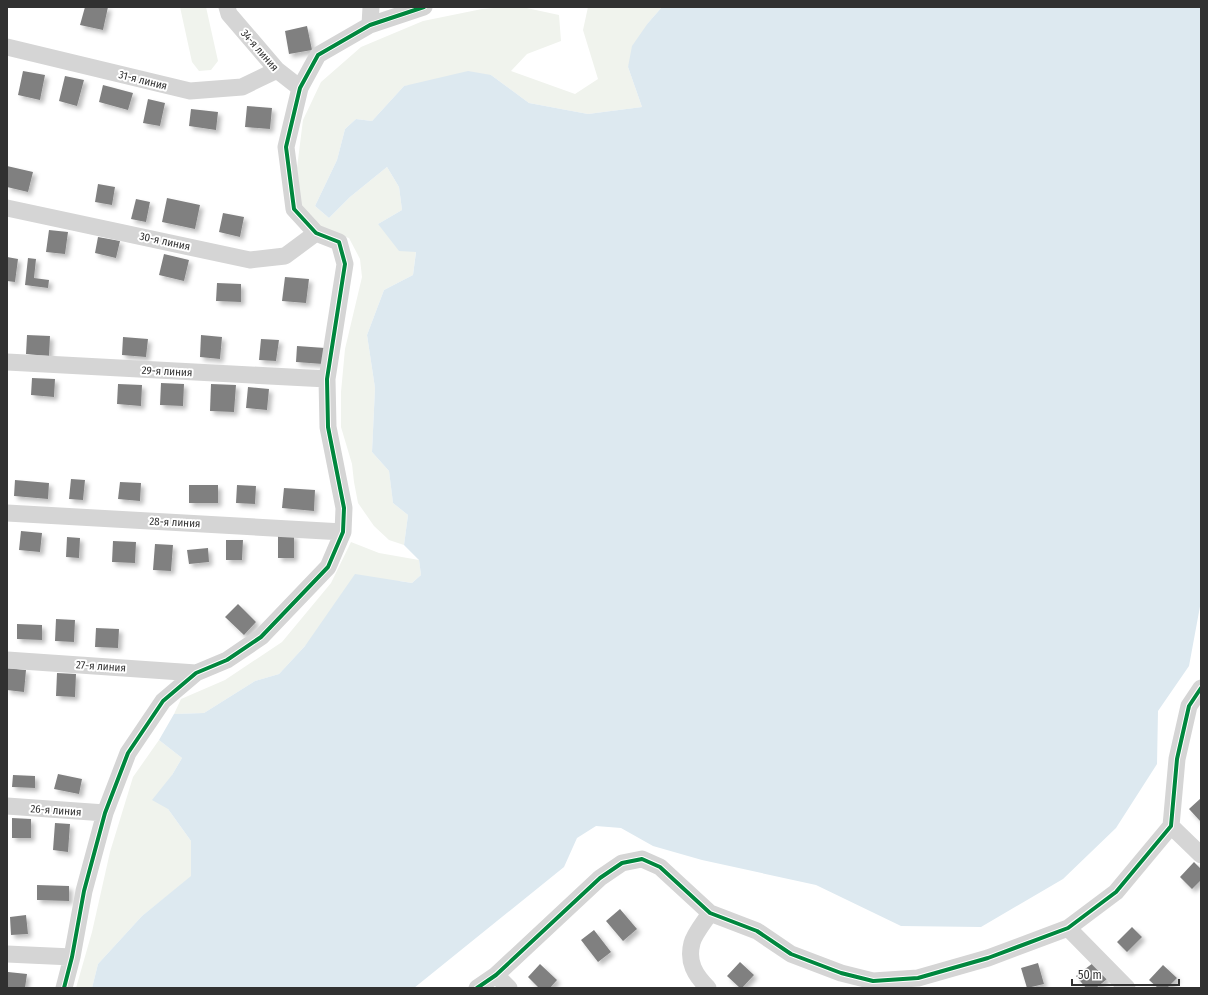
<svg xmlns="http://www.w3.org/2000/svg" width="1208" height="995" font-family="'Fira Sans Condensed',sans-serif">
<defs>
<filter id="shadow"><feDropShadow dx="3.5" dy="3.5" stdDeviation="2" flood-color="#0004"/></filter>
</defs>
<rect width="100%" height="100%" fill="#fff"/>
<path fill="#f0f3ed" d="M180,7H206L218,61L211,70L199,71L192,62Z
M506,7H522L559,15L561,41L527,54L511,71L575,94L598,79L583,30L588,7H662L648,23L628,67L642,107L588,114L529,103L491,75L404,86L372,121L356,119L345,129L337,160L315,206L329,218L350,197L387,167L399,187L402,210L378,224L416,251L413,275L384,290L367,335L375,388L372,452L389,471L393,503L408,515L404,545L389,540L374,526L358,503L354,482L352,464L341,427V392L345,349L362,277L360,259L349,238L326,231L313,222L301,204L297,168L303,120L321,82L361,47L423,21L482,9Z
M351,542L379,553L419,560L421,575L412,583L400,581L305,646L279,674L255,681L204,713L174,714L181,699L225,680L282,642L331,583Z
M159,740L182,758L172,775L168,809L191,841V877L142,916L98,964L92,988H76L92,932L110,852L133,777Z"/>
<path fill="#dde9f0" d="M662,7H1201V601L1189,666L1158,711L1157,764L1116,828L1063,879L981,927L901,926L816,885L702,860L653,846L621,828L596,826L577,838L564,867L414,988H92L98,964L142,916L191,876V841L168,809L152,800L172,775L182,758L159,740L174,714L204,713L255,681L279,674L305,646L355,574L412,583L421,575L419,560L404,545L408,515L393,503L389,471L372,452L375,388L367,335L384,290L413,275L416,252L399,251L378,224L402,210L399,187L387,167L350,197L329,218L315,206L337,160L345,129L356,119L372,121L404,86L468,71L491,75L529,103L588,114L642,107L628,67L632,46L648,23Z"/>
<path fill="#808080" filter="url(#shadow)" d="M85,7H108L103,30L80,25Z
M307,26L312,50L289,54L285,31Z
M23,71L45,75L40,100L18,95Z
M65,76L84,80L77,106L59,101Z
M103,85L133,93L128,110L99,102Z
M148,99L165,103L160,126L143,123Z
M247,106L272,108L270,129L245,127Z
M191,109L218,112L216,130L189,126Z
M7,166L33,172L28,192L7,187Z
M98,184L115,187L112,205L95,202Z
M167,198L200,205L195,229L162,222Z
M136,199L150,202L146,222L131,219Z
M223,213L244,217L240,237L219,232Z
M49,230L68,232L65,254L46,252Z
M98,237L120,241L116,258L95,253Z
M164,254L189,260L184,281L159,275Z
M7,257L18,259L15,282L7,281Z
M28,258L36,259L34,278L49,280L48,288L25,285Z
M285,277L309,279L306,303L282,301Z
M217,283L241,284V302L216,301Z
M27,335L50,336L49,356L26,354Z
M201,335L222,337L220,359L200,357Z
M123,337L148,339L146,357L122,355Z
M261,339L279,340L276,361L259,360Z
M297,346L325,348L323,364L296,362Z
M32,378L55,379L54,397L31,395Z
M161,383L184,384L183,406L160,405Z
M118,384L142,385L141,406L117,404Z
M211,384L236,385L234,412L210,411Z
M248,387L269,389L267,410L246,408Z
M71,479L85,480L83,500L69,499Z
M15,480L49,483L48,499L14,496Z
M120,482L141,483L140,501L118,499Z
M189,485H218V503H189Z
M237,485L256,486L255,504L236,503Z
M284,488L315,490L314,511L282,508Z
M21,531L42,533L40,552L19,550Z
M278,535H294V558H278Z
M67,537L80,538L79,558L66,557Z
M226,540H243L242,560H226Z
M113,541L136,542L135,563L112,562Z
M155,544L173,545L171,571L153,570Z
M208,548L209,562L189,564L187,550Z
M238,604L256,622L244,635L225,617Z
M56,619L75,620L74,642L55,641Z
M17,624L42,625V640L17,639Z
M96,628L119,629L118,648L95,647Z
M7,668L26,670L24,692L7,690Z
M57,673L76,674L75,697L56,696Z
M58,774L82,779L79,794L54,789Z
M13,775L35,776V788L12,787Z
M1201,798V822L1189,809Z
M12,818L31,819V838H12Z
M55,823L70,824L68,852L53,850Z
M1194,862L1201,869V880L1192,889L1180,877Z
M37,885L69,886V901L37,900Z
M620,909L637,929L623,941L606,921Z
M26,915L28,934L11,935L10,917Z
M1132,927L1142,937L1127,952L1117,942Z
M594,930L611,952L598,962L581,940Z
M740,962L754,975L742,988H740L727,976Z
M1038,963L1044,984L1027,988L1021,968Z
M1093,963L1107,979L1096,988H1086L1076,976Z
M540,964L557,980L550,988H539L528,977Z
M1163,965L1177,978L1167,988H1158L1149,980Z
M8,972L27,974L25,988H7Z"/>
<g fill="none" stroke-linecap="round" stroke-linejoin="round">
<path stroke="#d5d5d5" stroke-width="17" d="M227,7L229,14L277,70L300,88
M370,25L371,7
M7,47L190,91L242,87L277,70
M7,208L250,260L285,256L316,233
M7,362L327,379
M7,513L343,532
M7,660L196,673
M7,806L105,813
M1171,826L1201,855
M1068,928L1127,988
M7,954L72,957
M496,975L509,988
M64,988L72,957L84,891L105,813L128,753L163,701L196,673L227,660L261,637L328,567L343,532L344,508L328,427L327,379L345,264L339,242L316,233L294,209L286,147L300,88L318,55L370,25L424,7
M477,988L496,975L600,878L622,863L642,859L660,867L710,913L757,931L791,954L841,973L873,981L918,978L988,958L1068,928L1116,892L1171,826L1177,759L1189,706L1201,688
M708,988C695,975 687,962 692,943C694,934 705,921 710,913"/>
<defs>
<path id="cycleway" d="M64,988L72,957L84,891L105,813L128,753L163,701L196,673L227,660L261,637L328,567L343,532L344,508L328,427L327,379L345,264L339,242L316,233L294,209L286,147L300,88L318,55L370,25L424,7
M477,988L496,975L600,878L622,863L642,859L660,867L710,913L757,931L791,954L841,973L873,981L918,978L988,958L1068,928L1116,892L1171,826L1177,759L1189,706L1201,688"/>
</defs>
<use href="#cycleway" stroke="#fff" stroke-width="6"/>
<use href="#cycleway" stroke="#00873e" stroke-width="4"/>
</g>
<g text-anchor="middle" stroke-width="4" stroke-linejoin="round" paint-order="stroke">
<g font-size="11" fill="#313131" stroke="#fff">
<text transform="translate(260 50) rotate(49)" y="4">34-я линия</text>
<text transform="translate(143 80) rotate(14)" y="4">31-я линия</text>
<text transform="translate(165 241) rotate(12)" y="4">30-я линия</text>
<text transform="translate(167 371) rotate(3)" y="4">29-я линия</text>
<text transform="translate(175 522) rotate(3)" y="4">28-я линия</text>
<text transform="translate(101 666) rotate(4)" y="4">27-я линия</text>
<text transform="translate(56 810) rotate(4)" y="4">26-я линия</text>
</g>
</g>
<rect width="1208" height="995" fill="none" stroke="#313131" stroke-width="16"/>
<path d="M1072 979v6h107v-6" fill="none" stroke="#313131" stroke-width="2"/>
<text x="1078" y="979" font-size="12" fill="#313131" stroke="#ffffff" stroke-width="3" paint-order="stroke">50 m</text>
</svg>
